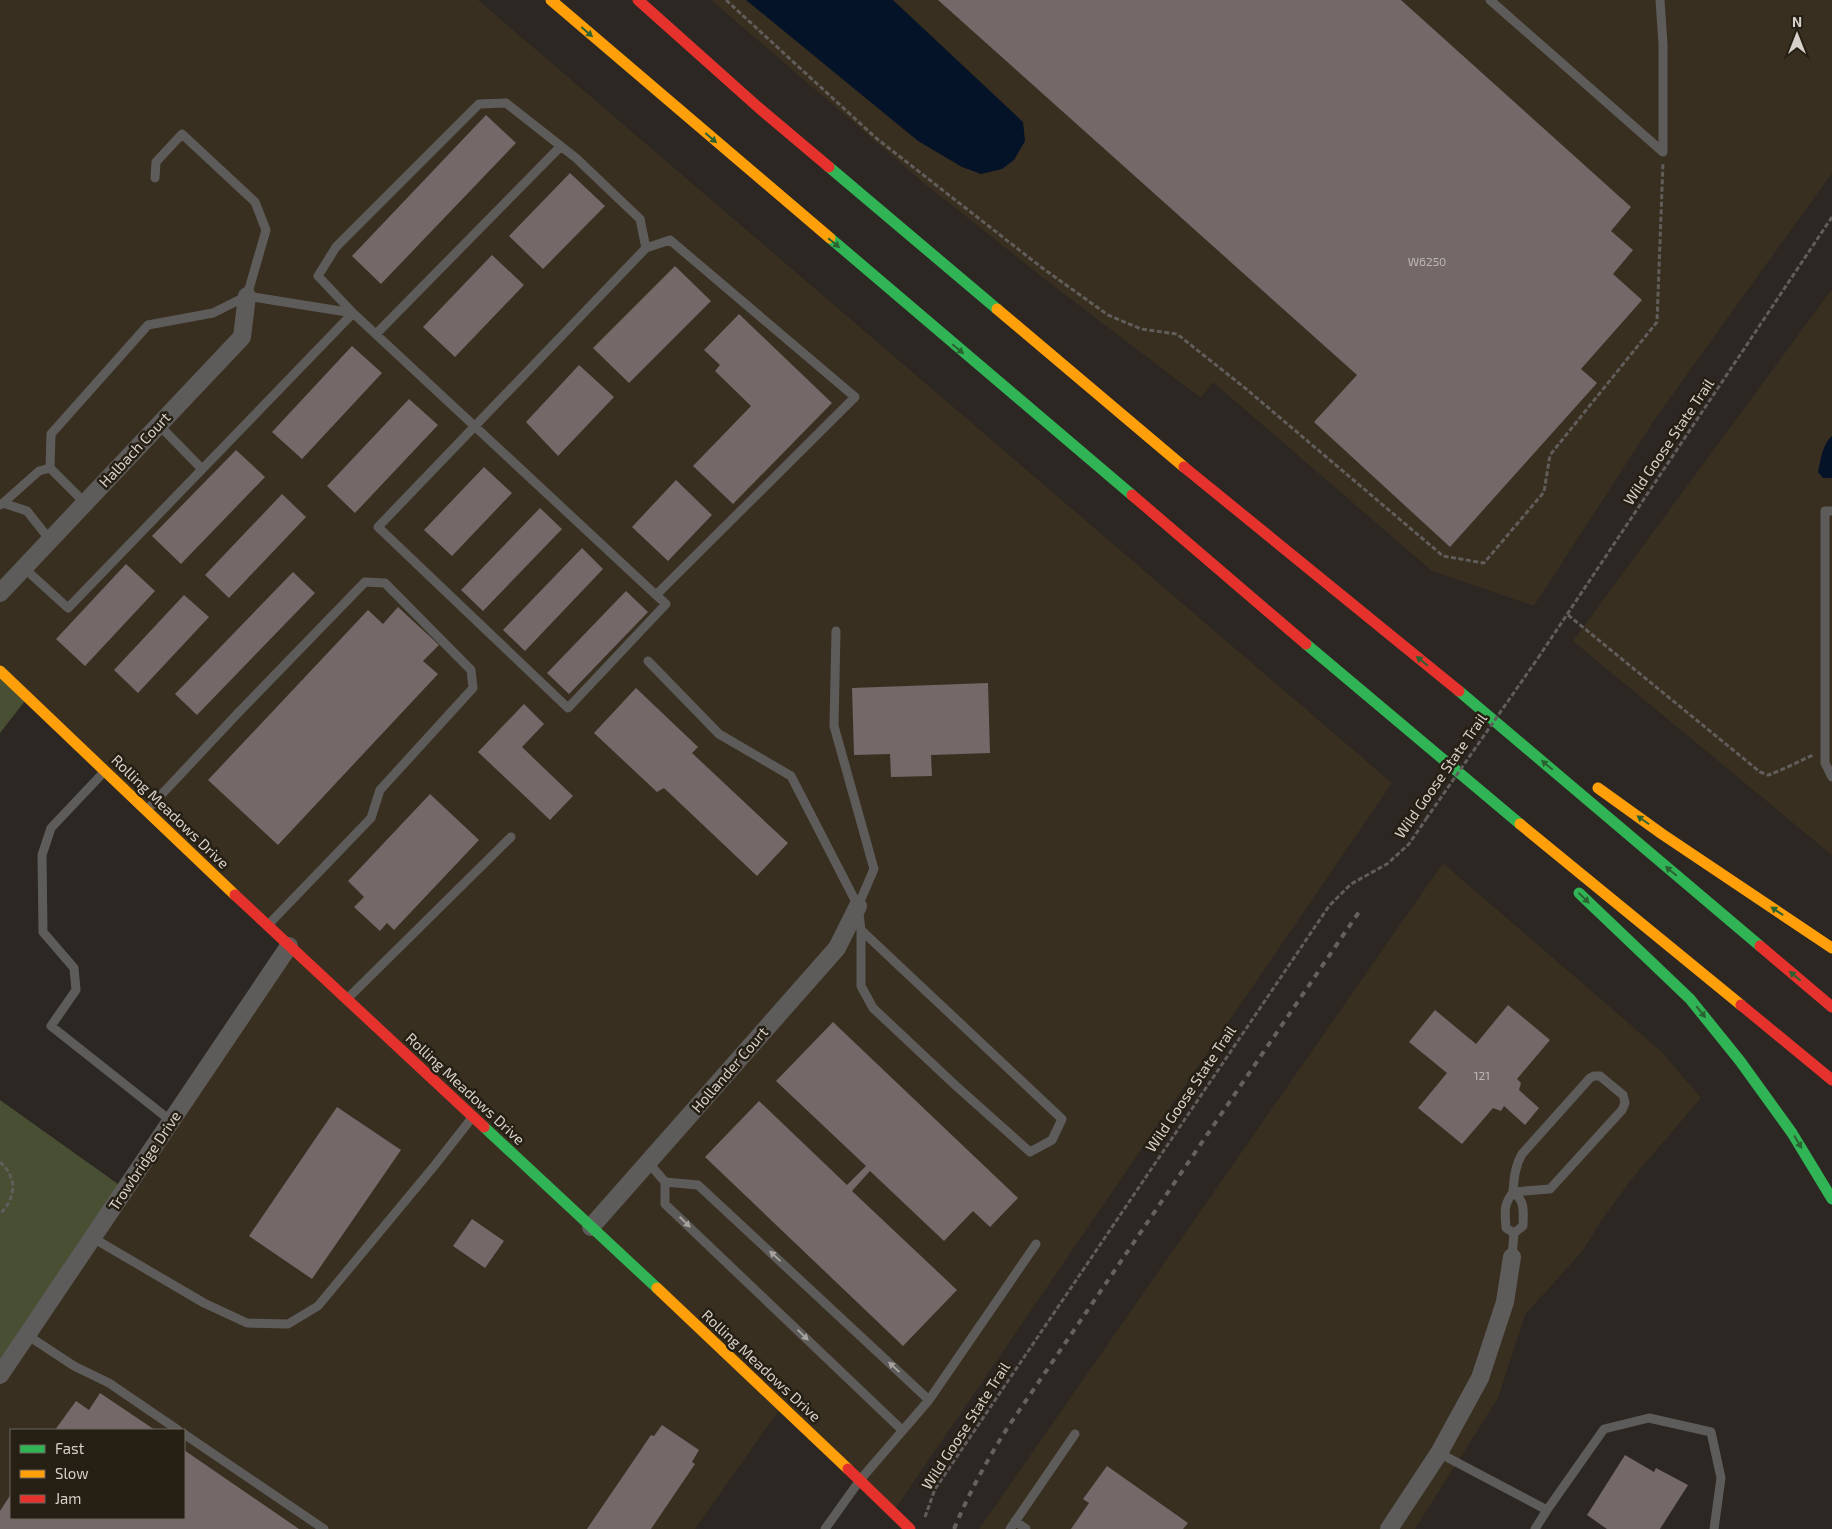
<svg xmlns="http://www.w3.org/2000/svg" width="1832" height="1529" font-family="'Exo 2',sans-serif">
<rect width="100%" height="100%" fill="#2c2722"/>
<path fill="#392f20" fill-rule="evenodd" d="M0,0H478L1392,783L893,1512L782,1406L695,1529H0V1375L289,946L0,671ZM11,1430H184V1518H11Z
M711,0H1832V173L1657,416L1534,606L1432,571L1213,382L1201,398L1051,284L925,184Z
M1832,289V855L1573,641Z
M1443,863L1662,1052L1701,1098L1631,1180L1603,1218L1583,1250L1525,1315L1498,1398L1415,1529H979Z"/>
<path fill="#484f33" d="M0,671L28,697L0,733Z
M0,1100L125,1189L0,1375Z"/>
<path fill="#041327" d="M746,0H893L1023,122L1025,141L1014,160L1002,169L981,174L962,167L918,141Z
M1832,436V478H1823L1818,472C1821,459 1822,445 1832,436Z"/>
<path fill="#746869" d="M938,0H1401L1631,207L1611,231L1633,250L1613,274L1642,300L1581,369L1597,383L1450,547L1314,422L1357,375Z
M486,115L516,143L381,284L352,256Z
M570,173L605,206L543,269L509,236Z
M492,255L524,285L455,357L423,327Z
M675,266L711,301L629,383L593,348Z
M739,314L832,403L733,504L693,466L751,406L715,371L720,365L704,350Z
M352,346L382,373L302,459L272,432Z
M579,365L614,397L558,456L526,422Z
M409,399L438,425L355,513L327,486Z
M236,450L265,477L181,564L152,536Z
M484,467L512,493L452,556L424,530Z
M676,480L712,515L668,561L632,527Z
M282,494L306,517L229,598L205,575Z
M540,508L562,529L483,611L461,590Z
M582,548L603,569L525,651L503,630Z
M126,564L155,591L85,666L56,639Z
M293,572L315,593L197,715L175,694Z
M626,591L648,612L569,694L547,673Z
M184,595L209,617L138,693L114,670Z
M398,607L439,645L423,661L438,674L278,845L208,780L368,610L383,624Z
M988,683L990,753L931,755L932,776L891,777L890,754L854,755L852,688Z
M636,688L698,747L692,753L788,843L757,876L664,788L657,792L594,733Z
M524,704L544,724L522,747L573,796L550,820L478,752Z
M430,794L479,840L394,930L387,923L380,931L354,907L364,897L348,881Z
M1508,1005L1550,1040L1517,1079L1521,1083L1519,1090L1539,1108L1525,1125L1504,1106L1501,1111L1493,1108L1462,1144L1418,1108L1447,1073L1409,1042L1435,1010L1476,1044Z
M833,1022L1018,1198L990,1227L973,1211L944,1241L870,1171L852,1191L957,1290L903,1346L705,1157L759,1101L847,1185L866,1166L776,1081Z
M337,1107L401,1150L312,1279L249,1236Z
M472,1219L504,1241L485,1268L453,1246Z
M100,1393L155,1430H55L76,1401L89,1410Z
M662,1425L699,1450L692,1462L695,1464L651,1529H587L651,1435L654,1436Z
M184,1450L299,1529H0V1511L11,1494V1518H184Z
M1625,1455L1654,1472L1656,1468L1688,1485L1660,1529H1607L1587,1515Z
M1107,1466L1188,1523L1183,1529H1071L1089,1503L1083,1499Z"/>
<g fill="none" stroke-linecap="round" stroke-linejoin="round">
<path stroke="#605d5b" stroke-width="3" stroke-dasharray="5 2.5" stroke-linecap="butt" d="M726,0L876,138L1041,267L1108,315L1141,329L1177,334L1245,388L1443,556L1484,563L1544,492L1550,455L1657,322L1663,162
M1568,615L1760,772C1763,773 1766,775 1768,775C1774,774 1804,759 1813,755
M1538,658L1832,217
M0,1162C18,1178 16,1198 0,1214
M925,1517L935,1489L1329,906L1351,884L1387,864L1409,844L1426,819"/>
<path stroke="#5e5c5a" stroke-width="9" d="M1490,0L1663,152
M1660,0L1663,44V152
M155,178L156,162L182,134L255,202L266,230L247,296
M646,248L640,219L576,158L506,103L479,104L336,247L318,276L353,313L656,595L666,604L568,708L378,527L646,248L670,240L855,397L656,595
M376,334L561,146
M159,425L202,469
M3,503L39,471L50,468L85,503
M0,505L3,503L27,511L50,540
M1832,511H1825V763L1832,777
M24,568L68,608L353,313L247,296L213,313L148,325L51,434L50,468
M836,631L834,726L874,869L858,906
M648,661L719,734L791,776L858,906L861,930V986L873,1008L955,1085L1030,1152L1052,1140L1062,1119L861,930
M103,773L51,828L42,855L43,932L74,968L76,990L51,1026L171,1121
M147,810L238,713L365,582L385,583L471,670L473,688L380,790L371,818L268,925
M347,999L511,837
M1594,1076H1600L1623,1095L1625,1103L1622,1110L1550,1189L1513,1192C1514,1178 1515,1166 1522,1154L1590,1078Z
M648,1162L665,1182V1204L902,1430
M665,1182L698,1185L929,1400
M93,1238L204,1303L247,1323L288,1324L318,1306L435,1165L471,1119
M1512,1257L1514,1233L1523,1226C1523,1211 1526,1202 1513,1192C1503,1206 1505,1211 1506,1228L1514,1233
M27,1335L74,1366L109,1383L178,1430
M184,1434L324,1529
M1439,1453L1547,1510L1604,1429L1649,1418L1711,1432L1721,1478L1714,1529
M1015,1521L1026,1529
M825,1529L860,1480L929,1400L1036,1244
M1010,1529L1075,1434
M1535,1529L1547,1510"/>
<path stroke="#5e5c5a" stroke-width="18" d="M0,593L242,337L247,296
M591,1227L837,948L858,906
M0,1375L289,946
M1389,1529L1439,1453L1480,1378L1505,1302L1512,1257"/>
<path stroke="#30b455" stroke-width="11" d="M829,167L997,309
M830,238L1132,495
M1306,644L1520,824
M1459,691L1760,946
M1579,893L1690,999L1740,1061L1792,1133L1832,1199
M484,1127L657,1288"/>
<path stroke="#ff9f0a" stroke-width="11" d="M551,0L830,238
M997,309L1184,467
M0,671L235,895
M1598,788L1662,834L1832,948
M1520,824L1741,1005
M657,1288L848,1469"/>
<path stroke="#e5322d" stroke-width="11" d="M638,0L759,108L829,167
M1184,467L1459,691
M1132,495L1306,644
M235,895L484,1127
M1760,946L1832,1007
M1741,1005L1832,1080
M848,1469L910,1529"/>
<path stroke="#65625e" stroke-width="4" stroke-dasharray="6 6" stroke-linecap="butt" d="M954,1529C969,1493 987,1460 1008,1427L1361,909"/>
<path stroke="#605d5b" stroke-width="3" stroke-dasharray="5 2.5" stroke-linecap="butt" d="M1426,819L1538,658"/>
</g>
<defs><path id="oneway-solid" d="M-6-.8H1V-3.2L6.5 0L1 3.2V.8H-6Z" transform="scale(1.25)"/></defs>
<g fill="#2a6231">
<use href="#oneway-solid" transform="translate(587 32) rotate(41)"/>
<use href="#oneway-solid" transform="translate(711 138) rotate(41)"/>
<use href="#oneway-solid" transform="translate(834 243) rotate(40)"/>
<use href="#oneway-solid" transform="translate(958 349) rotate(40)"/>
<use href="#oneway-solid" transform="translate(1422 661) rotate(-141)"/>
<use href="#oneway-solid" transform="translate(1547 765) rotate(-140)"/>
<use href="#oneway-solid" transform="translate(1643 820) rotate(-145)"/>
<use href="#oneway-solid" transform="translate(1671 871) rotate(-140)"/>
<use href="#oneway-solid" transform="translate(1584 898) rotate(44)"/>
<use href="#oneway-solid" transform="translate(1777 911) rotate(-146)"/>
<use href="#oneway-solid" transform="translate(1795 976) rotate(-140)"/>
<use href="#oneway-solid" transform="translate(1701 1012) rotate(51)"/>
<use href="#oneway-solid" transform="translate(1798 1142) rotate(59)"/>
</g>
<g fill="#a6a29d">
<use href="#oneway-solid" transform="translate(685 1222) rotate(44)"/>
<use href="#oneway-solid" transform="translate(775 1256) rotate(-137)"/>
<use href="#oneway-solid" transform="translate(803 1335) rotate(44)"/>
<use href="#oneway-solid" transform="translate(894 1367) rotate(-137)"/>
</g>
<g text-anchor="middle" stroke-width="5" stroke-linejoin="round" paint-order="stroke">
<g font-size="12" fill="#beb7b2">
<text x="1427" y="266">W6250</text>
<text x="1482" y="1080">121</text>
</g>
<g font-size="15" fill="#d6d1ca" stroke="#261f14">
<text transform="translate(1669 442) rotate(-56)" y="5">Wild Goose State Trail</text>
<text transform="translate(135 450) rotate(-47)" y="5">Halbach Court</text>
<text transform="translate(1441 776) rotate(-55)" y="5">Wild Goose State Trail</text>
<text transform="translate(170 812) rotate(44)" y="5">Rolling Meadows Drive</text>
<text transform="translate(730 1070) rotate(-49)" y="5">Hollander Court</text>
<text transform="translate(465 1089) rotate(43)" y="5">Rolling Meadows Drive</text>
<text transform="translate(1191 1089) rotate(-56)" y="5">Wild Goose State Trail</text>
<text transform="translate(145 1161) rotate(-56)" y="5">Trowbridge Drive</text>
<text transform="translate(761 1366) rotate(43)" y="5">Rolling Meadows Drive</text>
<text transform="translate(966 1426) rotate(-57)" y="5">Wild Goose State Trail</text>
</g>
</g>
<rect x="10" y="1429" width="175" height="90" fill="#261f14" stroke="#6c665d"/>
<rect x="20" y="1445" width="25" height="8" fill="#30b455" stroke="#6c665d"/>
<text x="55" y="1454" font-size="15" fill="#d6d1ca">Fast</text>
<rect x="20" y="1470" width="25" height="8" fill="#ff9f0a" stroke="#6c665d"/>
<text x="55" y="1479" font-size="15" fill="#d6d1ca">Slow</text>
<rect x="20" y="1495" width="25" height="8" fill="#e5322d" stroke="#6c665d"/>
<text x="55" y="1504" font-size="15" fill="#d6d1ca">Jam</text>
<g transform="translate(1797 35)" stroke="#261f14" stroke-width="4" paint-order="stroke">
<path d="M0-4L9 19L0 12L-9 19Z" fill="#d6d1ca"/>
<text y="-8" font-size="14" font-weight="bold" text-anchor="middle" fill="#d6d1ca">N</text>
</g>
</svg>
